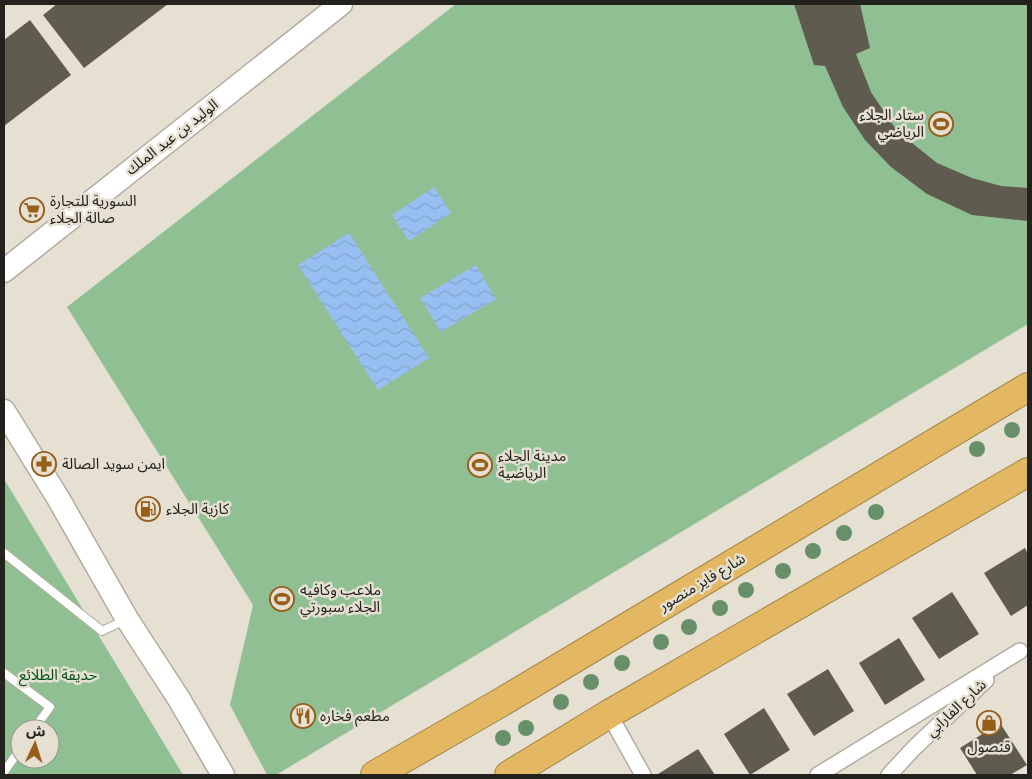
<svg xmlns="http://www.w3.org/2000/svg" width="1032" height="779" font-family="'Roboto Condensed','Noto Sans Arabic',sans-serif">
<defs>
<pattern id="water-waves" width="16" height="10" patternUnits="userSpaceOnUse" patternTransform="scale(1.25)"><rect width="16" height="10" fill="#97bff1"/><path d="M0 5q4-4 8 0t8 0" fill="none" stroke="#82a4ce"/></pattern>
</defs>
<rect width="100%" height="100%" fill="#e5e0d2"/>
<path fill="#90bf93" fill-rule="evenodd" d="M456,4H1028V324L276,775H267L230,705L253,605L67,307Z
M4,479L183,775H4ZM20,729H50V759H20Z"/>
<path fill="url(#water-waves)" d="M434,187L451,213L409,241L392,215Z
M349,233L429,358L378,390L298,265Z
M476,265L496,299L441,332L420,298Z"/>
<path fill="#5f5b4f" d="M57,4H168L84,68L43,15Z
M794,4H860L870,48L856,54L871,92L897,131L937,163L972,178L1001,186L1028,188V221L972,215L927,194L891,167L865,140L843,107L825,66L814,65Z
M30,20L71,75L4,126V40Z
M1025,548L1028,554V605L1011,616L984,573Z
M952,592L979,634L939,659L912,618Z
M899,638L925,680L885,705L859,663Z
M828,669L854,711L814,736L787,694Z
M764,708L790,750L750,775L724,734Z
M1000,723L1027,765L1010,775H977L960,748Z
M698,749L715,775H659L658,774Z"/>
<g fill="none" stroke-linecap="round" stroke-linejoin="round">
<defs>
<path id="lane" d="M4,553L102,631L125,620
M4,673L50,707L34,729
M4,772L20,749"/>
<path id="street" d="M609,714L643,775
M818,775L1020,651
M889,775L914,748L986,680"/>
<path id="secondary" d="M4,271L341,4
M4,411L58,498L127,619L179,699L223,775"/>
<path id="highway" d="M375,775L500,703L1028,387
M509,775L609,714L1028,472"/>
</defs>
<use href="#lane" stroke="#b1ac9f" stroke-width="10"/>
<use href="#street" stroke="#b1ac9f" stroke-width="18"/>
<use href="#secondary" stroke="#b1ac9f" stroke-width="25"/>
<use href="#highway" stroke="#a0844a" stroke-width="30"/>
<use href="#lane" stroke="#fff" stroke-width="8"/>
<use href="#street" stroke="#fff" stroke-width="15"/>
<use href="#secondary" stroke="#fff" stroke-width="22"/>
<use href="#highway" stroke="#e4b862" stroke-width="28"/>
</g>
<g fill="#67906a">
<circle cx="1012" cy="430" r="8"/>
<circle cx="977" cy="449" r="8"/>
<circle cx="876" cy="512" r="8"/>
<circle cx="844" cy="533" r="8"/>
<circle cx="813" cy="551" r="8"/>
<circle cx="783" cy="571" r="8"/>
<circle cx="746" cy="590" r="8"/>
<circle cx="720" cy="608" r="8"/>
<circle cx="689" cy="627" r="8"/>
<circle cx="661" cy="642" r="8"/>
<circle cx="622" cy="663" r="8"/>
<circle cx="591" cy="682" r="8"/>
<circle cx="561" cy="702" r="8"/>
<circle cx="526" cy="728" r="8"/>
<circle cx="503" cy="738" r="8"/>
</g>
<defs>
<symbol id="stadium-ring" viewBox="-11 -11 22 22"><circle r="9.5" fill="#e5e0d2" stroke="#975d1b" stroke-width="1.5"/><path d="M0-5a6.5 5 0 1 0 0 10a6.5 5 0 1 0 0-10ZM-3.5-1.8h7v3.6h-7Z" fill="#975d1b"/></symbol>
<symbol id="supermarket-ring" viewBox="-11 -11 22 22"><circle r="9.5" fill="#e5e0d2" stroke="#975d1b" stroke-width="1.5"/><path d="M-6-5.5h2.5l.6 2H6L4.5 2H-2.5L-4.4-4H-6ZM-1.5 3.2a1.3 1.3 0 1 0 .1 0ZM3 3.2a1.3 1.3 0 1 0 .1 0Z" fill="#975d1b"/></symbol>
<symbol id="pharmacy-ring" viewBox="-11 -11 22 22"><circle r="9.5" fill="#e5e0d2" stroke="#975d1b" stroke-width="1.5"/><path d="M-2-6h4v4h4v4h-4v4h-4v-4h-4v-4h4Z" fill="#975d1b"/></symbol>
<symbol id="fuel-ring" viewBox="-11 -11 22 22"><circle r="9.5" fill="#e5e0d2" stroke="#975d1b" stroke-width="1.5"/><path d="M-5.5-6h7V0h2V4h1.3V-2.5L3-4.5l.8-.8L6-3V5H2.5V1h-1V6h-7ZM-4.2-4.7v3.2H.2V-4.7Z" fill="#975d1b"/></symbol>
<symbol id="restaurant-ring" viewBox="-11 -11 22 22"><circle r="9.5" fill="#e5e0d2" stroke="#975d1b" stroke-width="1.5"/><path d="M-5-6h1v4h1v-4h1v4h1v-4h1v5L-1.5 .5V6h-2V.5L-5-1ZM5-6V6H3V1.5H1.5Q1.5-4 5-6Z" fill="#975d1b"/></symbol>
<symbol id="shop-ring" viewBox="-11 -11 22 22"><circle r="9.5" fill="#e5e0d2" stroke="#975d1b" stroke-width="1.5"/><path d="M-5-2.5h2.3a2.7 3.5 0 0 1 5.4 0H5L5.5 6h-11ZM-1.5-2.5h3a1.5 2.3 0 0 0-3 0Z" fill="#975d1b"/></symbol>
</defs>
<g fill-rule="evenodd">
<use href="#stadium-ring" x="927" y="110" width="28" height="28"/>
<use href="#supermarket-ring" x="18" y="196" width="28" height="28"/>
<use href="#pharmacy-ring" x="30" y="450" width="28" height="28"/>
<use href="#stadium-ring" x="466" y="451" width="28" height="28"/>
<use href="#fuel-ring" x="134" y="495" width="28" height="28"/>
<use href="#stadium-ring" x="268" y="585" width="28" height="28"/>
<use href="#restaurant-ring" x="289" y="702" width="28" height="28"/>
<use href="#shop-ring" x="975" y="709" width="28" height="28"/>
</g>
<g text-anchor="middle" stroke-width="5" stroke-linejoin="round" paint-order="stroke">
<g font-size="15" fill="#23221c" stroke="#e5e0d2" text-anchor="start">
<text x="924" y="120" text-anchor="end">ستاد الجلاء<tspan x="924" dy="17">الرياضي</tspan></text>
<text x="50" y="206">السورية للتجارة<tspan x="50" dy="17">صالة الجلاء</tspan></text>
<text x="498" y="461">مدينة الجلاء<tspan x="498" dy="17">الرياضية</tspan></text>
<text x="62" y="469">ايمن سويد الصالة</text>
<text x="166" y="514">كازية الجلاء</text>
<text x="300" y="595">ملاعب وكافيه<tspan x="300" dy="17">الجلاء سبورتي</tspan></text>
<text x="320" y="721">مطعم فخاره</text>
<text x="989" y="752" text-anchor="middle">قنصول</text>
</g>
<g font-size="15" fill="#23221c" stroke="#e5e0d2">
<text transform="translate(172 137) rotate(-38)" y="5">الوليد بن عبد الملك</text>
<text transform="translate(702 582) rotate(-31)" y="5">شارع فايز منصور</text>
<text transform="translate(956 708) rotate(-43)" y="5">شارع الفارابي</text>
</g>
<g font-size="15" fill="#004f15" stroke="#e5e0d2">
<text x="58" y="680">حديقة الطلائع</text>
</g>
</g>
<rect width="1032" height="779" fill="none" stroke="#23221c" stroke-width="10"/>
<g transform="translate(35 744) rotate(4)"><circle r="24" fill="#e5e0d2" stroke="#979489"/>
<path d="M0-4L9 19L0 12L-9 19Z" fill="#975d1b"/>
<text y="-8" font-size="14" font-weight="bold" text-anchor="middle" fill="#23221c">ش</text>
</g>
</svg>
